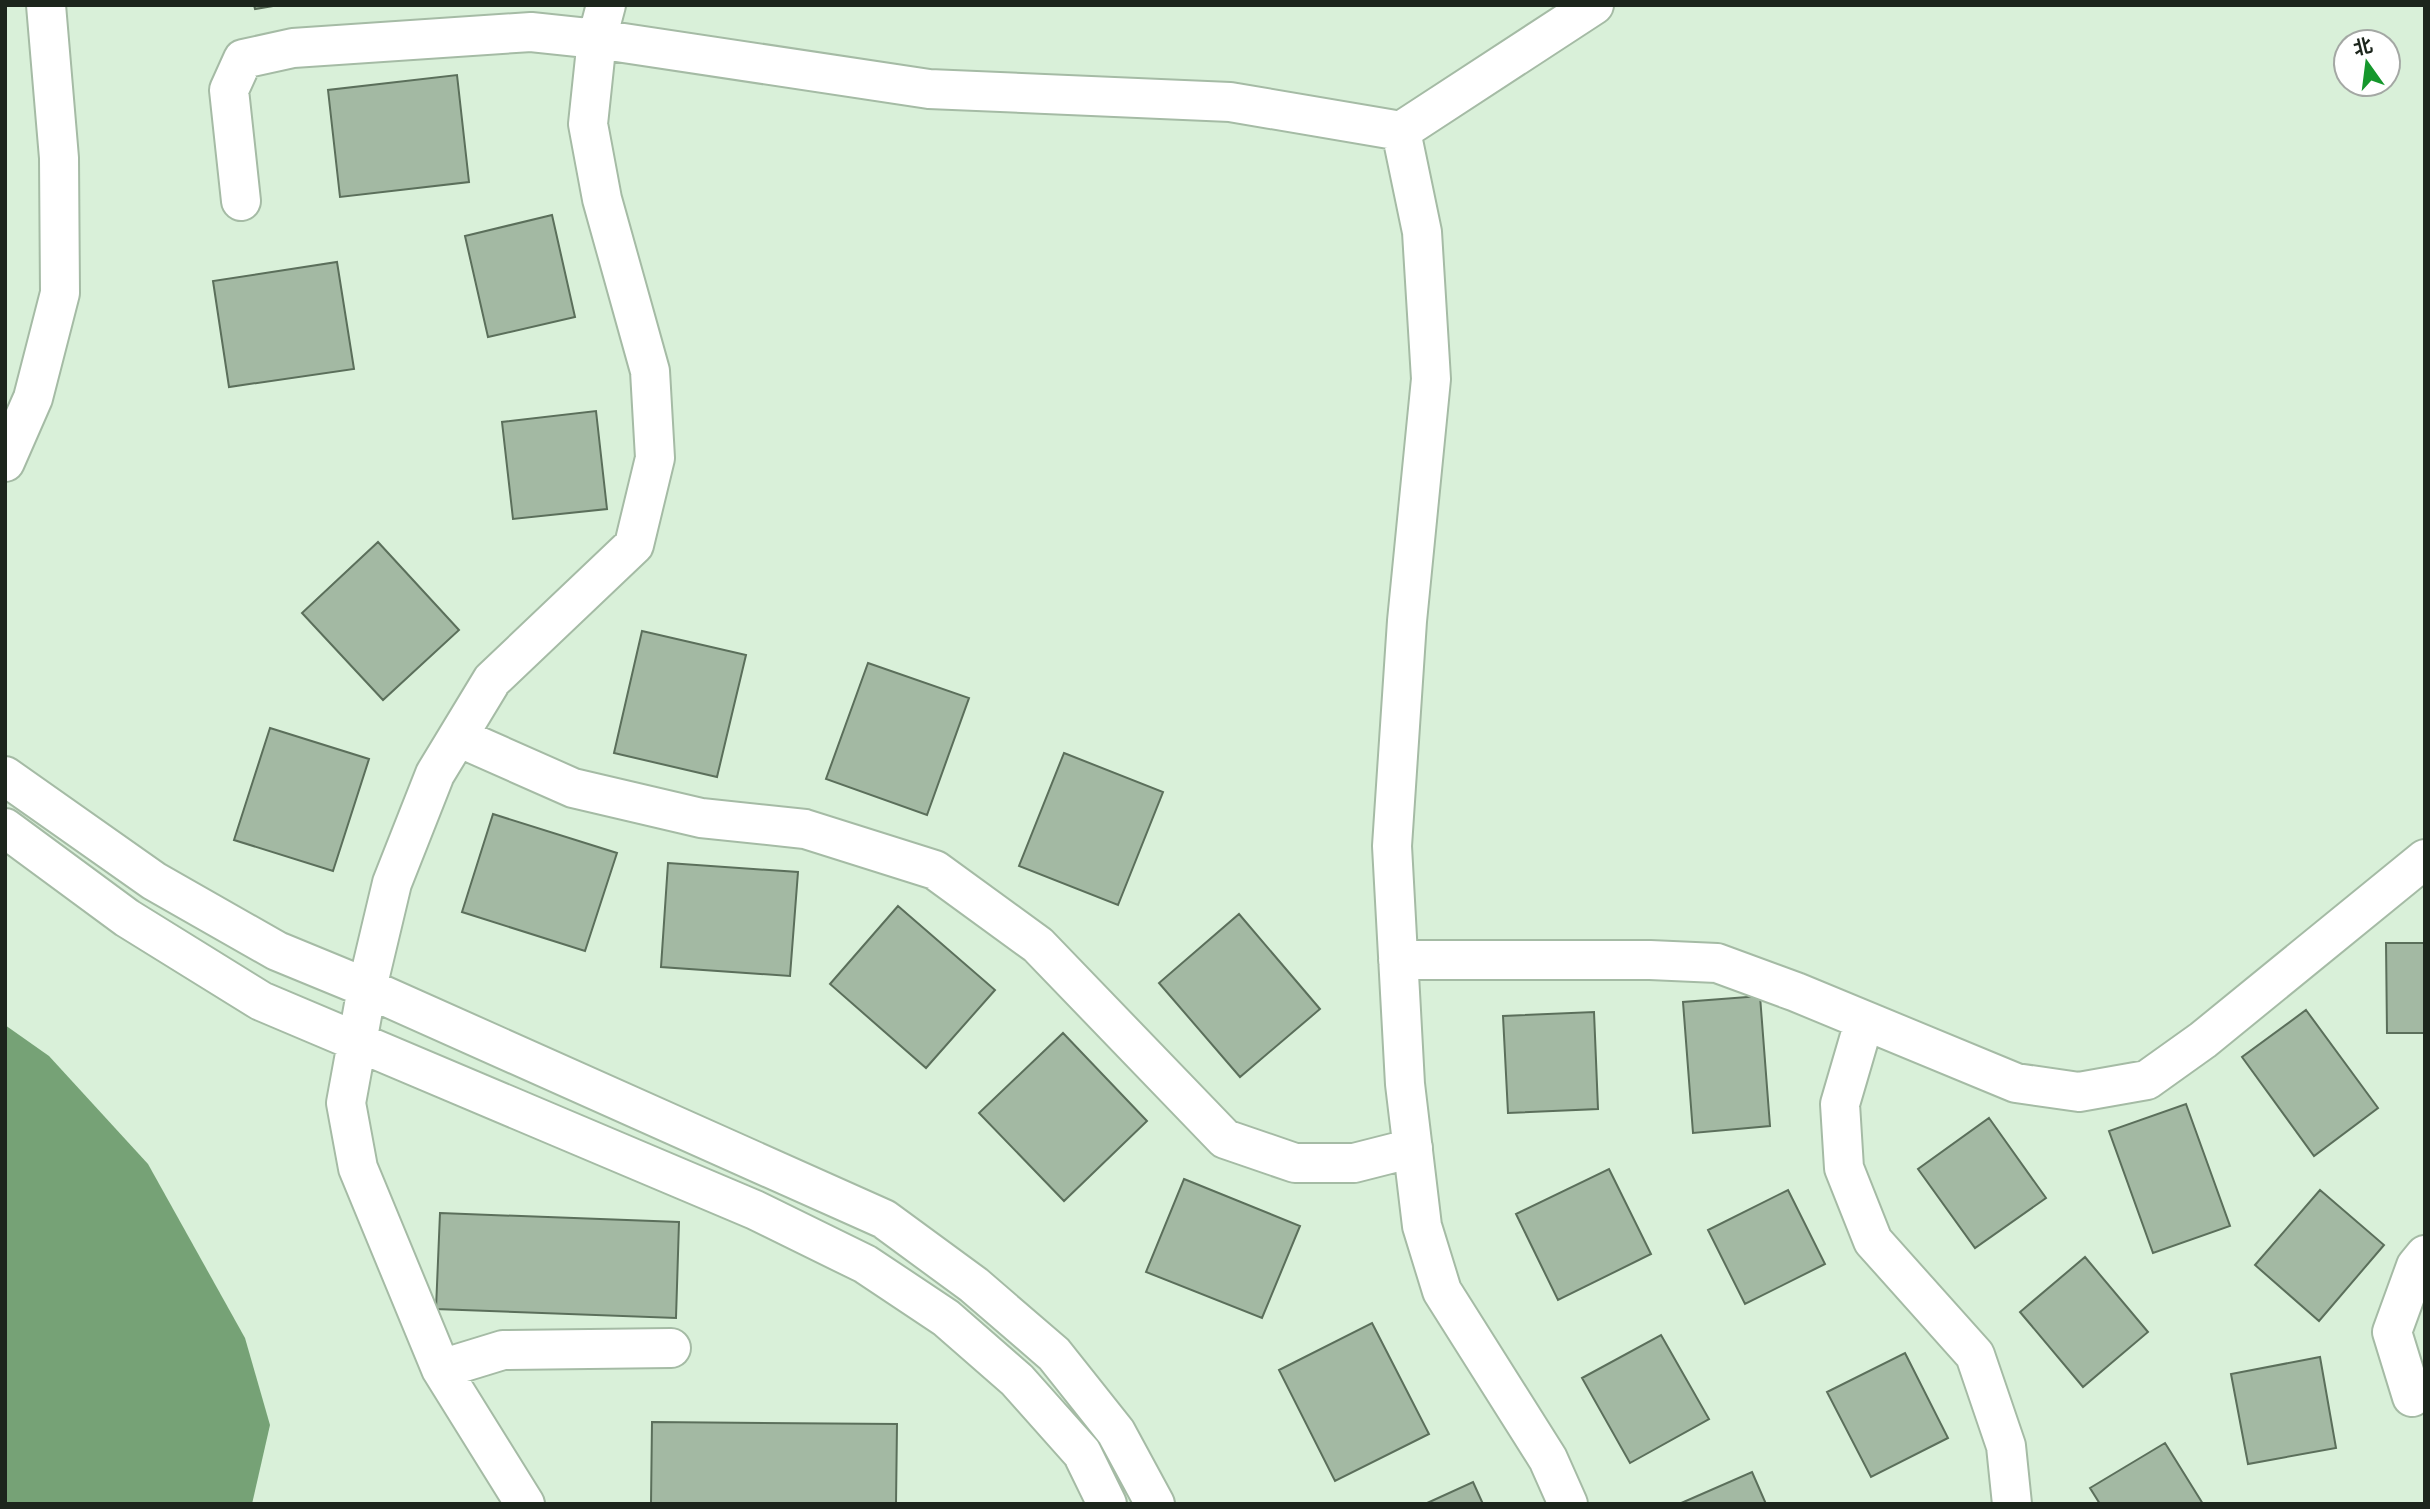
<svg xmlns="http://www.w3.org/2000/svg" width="2430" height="1509" font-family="'Roboto Condensed','Noto Sans SC',sans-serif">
<rect width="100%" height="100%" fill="#d9f0d9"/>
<path fill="#76a276" d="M5,1025L49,1056L148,1164L245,1338L270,1425L252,1504H5Z"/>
<path fill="#a3b9a3" stroke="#5b6f5b" stroke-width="2" d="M254,5H279L255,9Z
M457,75L469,182L340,197L328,90Z
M552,215L575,317L488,337L465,236Z
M337,262L354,369L229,387L213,281Z
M596,411L607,509L513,519L502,422Z
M378,542L459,630L383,700L302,613Z
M642,631L746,655L717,777L614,753Z
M868,663L969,698L927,815L826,779Z
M270,728L369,759L333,871L234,840Z
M1064,753L1163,792L1118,905L1019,866Z
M493,814L617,853L585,951L462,912Z
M668,863L798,872L790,976L661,967Z
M898,906L995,990L926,1068L830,984Z
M1239,914L1320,1009L1240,1077L1159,983Z
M2386,943H2425V1033H2387Z
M1760,996L1770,1126L1693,1133L1683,1002Z
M2306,1010L2378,1108L2314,1156L2242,1057Z
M1594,1012L1598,1109L1508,1113L1503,1016Z
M1063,1033L1147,1121L1064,1201L979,1113Z
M2186,1104L2230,1226L2153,1253L2109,1131Z
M1989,1118L2046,1198L1975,1248L1918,1169Z
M1609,1169L1651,1254L1558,1300L1516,1214Z
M1184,1179L1300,1226L1262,1318L1146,1272Z
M1788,1190L1825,1264L1745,1304L1708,1230Z
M2320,1190L2384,1245L2319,1321L2255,1265Z
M440,1213L679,1222L676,1318L436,1309Z
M2085,1257L2148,1332L2083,1387L2020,1312Z
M1372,1323L1429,1434L1335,1481L1279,1370Z
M1661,1335L1709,1419L1630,1463L1582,1378Z
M1905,1353L1948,1438L1871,1477L1827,1392Z
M2320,1357L2336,1448L2248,1464L2231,1374Z
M652,1422L897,1424L896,1504H651Z
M2165,1443L2203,1504H2100L2090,1488Z
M1752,1472L1766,1504H1679Z
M1473,1482L1483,1504H1425Z"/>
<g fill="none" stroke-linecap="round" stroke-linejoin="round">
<defs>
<path id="minor" d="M1401,131L1422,232L1431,379L1407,621L1392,846L1405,1084L1422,1226L1442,1291L1548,1459L1568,1504
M241,201L229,90L243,59L293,48L531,32L597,39L929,89L1230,102L1401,131L1594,5
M5,462L33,398L60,293L59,158L46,5
M458,737L573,788L701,818L805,829L935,870L1038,945L1225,1139L1295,1163H1354L1413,1148
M5,776L154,881L277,951L367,988L884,1219L974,1285L1054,1354L1116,1432L1155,1504
M5,828L127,918L261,1001L755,1210L865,1264L946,1318L1017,1380L1082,1453L1107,1504
M1398,960H1650L1717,963L1796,992L2016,1083L2079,1092L2147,1080L2203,1040L2425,859
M1864,1022L1840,1104L1844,1168L1873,1241L1975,1355L2006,1446L2012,1504
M441,1369L503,1350L671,1348
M2412,1397L2392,1332L2416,1266L2425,1255
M525,1504L441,1369L358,1168L346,1103L367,988L392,883L435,774L492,680L634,545L655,458L650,371L602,199L588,124L597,39L606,5"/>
</defs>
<use href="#minor" stroke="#a5bba5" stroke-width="42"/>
<use href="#minor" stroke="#fff" stroke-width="38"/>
</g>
<rect width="2430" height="1509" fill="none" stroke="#1c251c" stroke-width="14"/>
<g transform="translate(2367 63) rotate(346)"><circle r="33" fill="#ffffff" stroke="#a4a8a4" stroke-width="2"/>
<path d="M0-5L12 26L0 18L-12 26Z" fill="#15972c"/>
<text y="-10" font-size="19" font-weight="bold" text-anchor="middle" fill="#1c251c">北</text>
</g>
</svg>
